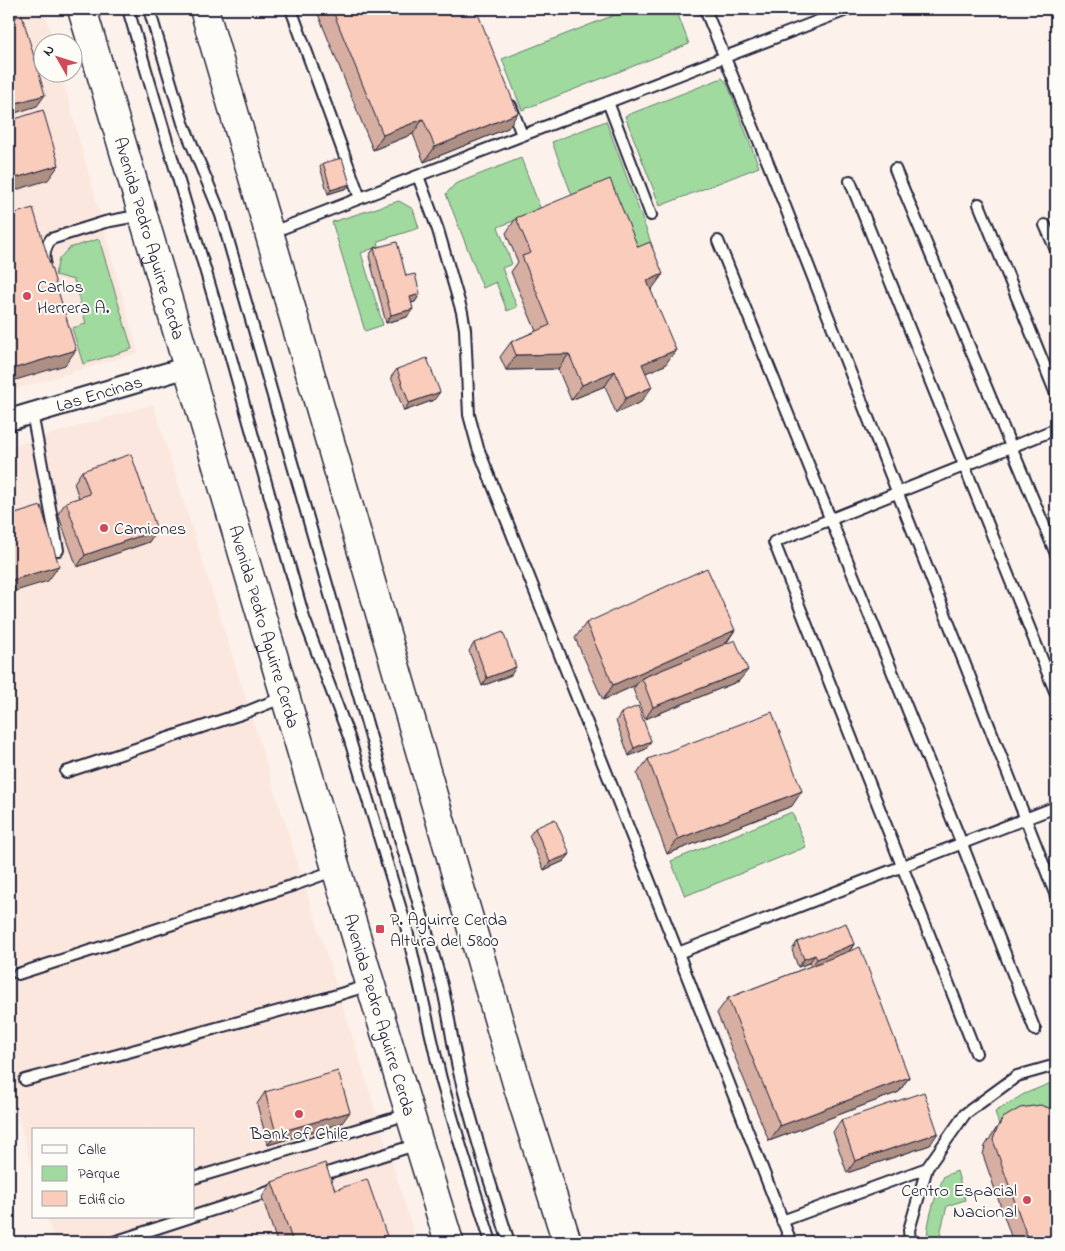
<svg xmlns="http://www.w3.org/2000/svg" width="1065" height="1251" font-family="'Indie Flower',sans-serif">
<rect width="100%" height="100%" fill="#fcf2eb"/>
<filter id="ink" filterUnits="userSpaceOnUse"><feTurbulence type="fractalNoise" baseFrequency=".02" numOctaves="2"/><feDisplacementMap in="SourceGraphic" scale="10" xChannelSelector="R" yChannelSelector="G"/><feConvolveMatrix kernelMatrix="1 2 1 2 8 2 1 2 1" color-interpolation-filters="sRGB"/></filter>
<g filter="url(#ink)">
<path fill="#fbe7dd" d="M9,9H44L53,42H42V72L61,73L138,353L9,391Z
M153,404L417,1242H54L47,1217H194V1130H34V1173L9,1087V447Z"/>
<path fill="#a1da9f" stroke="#627e6d" d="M630,9H676L689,44L522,110L502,59Z
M722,78L727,83L759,167L660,206L625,116Z
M606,121L653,248L631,256L573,198L552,142Z
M521,158L541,210L498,227L512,264L502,268L517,307L507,311L496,282L483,288L446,194L455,184Z
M399,201L413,209L419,228L378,241L379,246L361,253L383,325L365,331L332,222Z
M99,239L132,349L83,364L72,328L86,324L74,280L55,275L59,259L69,248Z
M792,812L806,847L685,896L671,861Z
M1056,1081V1157L1000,1128L995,1112L1024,1094Z
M957,1171L965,1200L947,1206L941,1230L940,1242H927C927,1219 935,1197 944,1176Z"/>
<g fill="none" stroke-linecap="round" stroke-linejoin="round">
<defs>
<path id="lane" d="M128,9L226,340L304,618L349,737L406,926L441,1079L461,1147L491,1242
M149,9L183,123L221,215L442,985C449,1014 452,1043 459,1072C473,1130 491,1186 509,1242
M291,9L360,198
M705,9L770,168L1056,896
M608,102L651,215
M511,106L522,135
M895,169L1056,554
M418,176L438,230L462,312L465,329L469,415L478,448L678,953L791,1242
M850,181L1056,694
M979,204L1056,394
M1045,225L1056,250
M270,233L849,9
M718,241L962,844L1035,1030
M45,261C43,253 46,246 51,239L105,222L142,215
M32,413L58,550
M66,772L244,713L284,697
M678,953L1056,807
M18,974L297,884L336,870
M976,1053L774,542L1056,429
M25,1080L327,998L370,985
M318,1176L418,1144
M194,1178L409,1114
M194,1216L278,1189
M782,1221L927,1168
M114,1242L191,1217
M910,1242L909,1230L927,1168L965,1114L1017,1076L1056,1065"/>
<g id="street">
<path id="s1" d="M9,420L188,367"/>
</g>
<g id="primary">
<path id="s2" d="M82,9L367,973L449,1242"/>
<path d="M204,9L518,1087L567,1242"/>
</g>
</defs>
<use href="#lane" stroke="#22223b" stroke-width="14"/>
<use href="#street" stroke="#22223b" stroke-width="24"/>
<use href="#primary" stroke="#22223b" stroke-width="31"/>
<use href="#lane" stroke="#fdfcf7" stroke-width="10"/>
<use href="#street" stroke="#fdfcf7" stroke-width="20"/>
<use href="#primary" stroke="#fdfcf7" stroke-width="28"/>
</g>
<path fill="#d6afa2" stroke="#22223b" d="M316,9H476L508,128L424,162L413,134L373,150Z
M323,163L347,188L328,194L320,167Z
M516,218L652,289L651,290L665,365L645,373L641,402L616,413L605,386L571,400L558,369L506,370L500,357L511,342L536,331L511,272L518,262L506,233Z
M374,248L406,276L420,294L415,302L411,303L407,317L386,323L369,256Z
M397,369L434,400L404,411L391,377Z
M82,471L149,542L77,567L58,514L66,502L79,498L74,483Z
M586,623L735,630L726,644L739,681L645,719L633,689L636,685L603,700L575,638Z
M474,643L511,675L482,686L469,651Z
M621,713L646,749L629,756L616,721Z
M648,759L792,806L667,854L637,774Z
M535,828L570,854L564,861L544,870L529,836Z
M797,942L854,944L849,952L909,1077L899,1092L769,1141L717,1013L728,998L811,966L809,963L798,967L792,950Z
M265,1092L342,1123L268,1145L257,1104Z
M1003,1118L1056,1242H1013L983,1155L985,1146Z
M841,1120L930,1145L847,1173L833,1132Z
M272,1182L335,1190L389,1242H277L262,1197Z"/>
<path fill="#ae8f84" stroke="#22223b" d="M45,95L37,106L9,115V105Z
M518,113L508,128L424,162L435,147Z
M423,119L413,134L373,150L383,135Z
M59,165L48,180L9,192V180Z
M350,184L347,188L328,194L331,190Z
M663,274L652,289L637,296L647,281Z
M420,294L415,302L404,304L410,297Z
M413,309L407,317L386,323L391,315Z
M76,350L65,365L9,382V370Z
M676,350L665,365L631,379L642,364Z
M569,354L558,369L506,370L516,355Z
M615,371L605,386L571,400L582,385Z
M652,387L641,402L616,413L626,398Z
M440,392L434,400L404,411L409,403Z
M157,530L149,542L77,567L85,555Z
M59,566L48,581L9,593V581Z
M735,630L724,645L642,678L636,685L603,700L613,685Z
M516,667L511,675L482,686L487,678Z
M748,670L739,681L645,719L653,707Z
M651,741L646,749L629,756L634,748Z
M802,791L792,806L667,854L678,839Z
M570,854L564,861L544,870L550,862Z
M854,944L849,952L811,967L817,959Z
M815,955L809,963L798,967L804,959Z
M909,1077L899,1092L769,1141L780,1126Z
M350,1112L342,1123L268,1145L276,1133Z
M938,1133L930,1145L847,1173L855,1161Z"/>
<path fill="#f9ccbc" stroke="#22223b" d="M332,9H476L518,113L435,147L423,119L383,135Z
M22,15L45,95L9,105V19Z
M43,110L59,165L9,180V121Z
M342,158L350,184L331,190L323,163Z
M610,179L638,247L650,242L663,274L647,281L676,350L642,364L652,387L626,398L615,371L582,385L569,354L516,355L511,342L550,325L522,256L531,253L516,218Z
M33,208L76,350L9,370V215Z
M397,242L406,276L415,274L420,294L410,297L413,309L391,315L374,248Z
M427,358L440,392L409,403L397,369Z
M131,454L157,530L85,555L66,502L90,494L82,471Z
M41,506L59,566L9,581V516Z
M707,568L735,630L613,685L586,623Z
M503,632L516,667L487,678L474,643Z
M735,640L748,670L653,707L642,678Z
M638,706L651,741L634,748L621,713Z
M772,712L802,791L678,839L648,759Z
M555,819L570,854L550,862L535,828Z
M846,923L854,944L817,959L815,955L804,959L797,942Z
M860,947L909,1077L780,1126L728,998Z
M338,1071L350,1112L276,1133L265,1092Z
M924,1092L938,1133L855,1161L841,1120Z
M1040,1105L1049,1108L1056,1114V1242H1029L993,1140L996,1131L1003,1118L1020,1108Z
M325,1163L335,1190L367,1179L389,1242H293L272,1182Z"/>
</g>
<g fill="#d1495b" stroke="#fdfcf7" stroke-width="2">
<circle cx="27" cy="296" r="5"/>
<circle cx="104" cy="528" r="5"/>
<rect x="375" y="924" width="10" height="10" rx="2.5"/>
<circle cx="299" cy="1114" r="5"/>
<circle cx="1027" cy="1200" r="5"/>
</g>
<g text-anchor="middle" stroke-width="4" stroke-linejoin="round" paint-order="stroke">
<g font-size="18" fill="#22223b" stroke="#fdfcf7">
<text dy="6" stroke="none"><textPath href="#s2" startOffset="239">Avenida Pedro Aguirre Cerda</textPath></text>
<text dy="6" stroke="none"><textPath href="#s1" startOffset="94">Las Encinas</textPath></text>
<text dy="6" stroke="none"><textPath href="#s2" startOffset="644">Avenida Pedro Aguirre Cerda</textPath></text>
<text dy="6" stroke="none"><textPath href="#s2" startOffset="1049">Avenida Pedro Aguirre Cerda</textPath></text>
</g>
<g font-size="18" fill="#22223b" stroke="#fdfcf7" text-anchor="start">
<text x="37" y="292">Carlos<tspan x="37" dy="21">Herrera A.</tspan></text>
<text x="114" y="534">Camiones</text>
<text x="390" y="925">P. Aguirre Cerda<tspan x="390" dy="21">Altura del 5800</tspan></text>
<text x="299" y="1139" text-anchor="middle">Bank of Chile</text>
<text x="1017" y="1196" text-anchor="end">Centro Espacial<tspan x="1017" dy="21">Nacional</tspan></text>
</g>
</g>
<rect width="1065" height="1251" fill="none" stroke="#fdfcf7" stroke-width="30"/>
<rect x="15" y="15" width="1035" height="1221" fill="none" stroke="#22223b" stroke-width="2" filter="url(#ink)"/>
<rect x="32" y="1128" width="162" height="90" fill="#fdfcf7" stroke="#a5a5ac"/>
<rect x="42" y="1145" width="25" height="8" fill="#fdfcf7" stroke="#a5a5ac"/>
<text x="78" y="1154" font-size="15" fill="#22223b">Calle</text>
<rect x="42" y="1166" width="25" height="15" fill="#a1da9f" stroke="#a5a5ac"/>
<text x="78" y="1178" font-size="15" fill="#22223b">Parque</text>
<rect x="42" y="1191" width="25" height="15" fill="#f9ccbc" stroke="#a5a5ac"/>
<text x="78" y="1204" font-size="15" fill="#22223b">Edificio</text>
<g transform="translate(58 58) rotate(309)"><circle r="24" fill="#fdfcf7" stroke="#a5a5ac"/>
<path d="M0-4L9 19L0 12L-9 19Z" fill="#d1495b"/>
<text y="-8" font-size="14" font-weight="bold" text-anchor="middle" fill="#22223b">N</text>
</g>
</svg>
